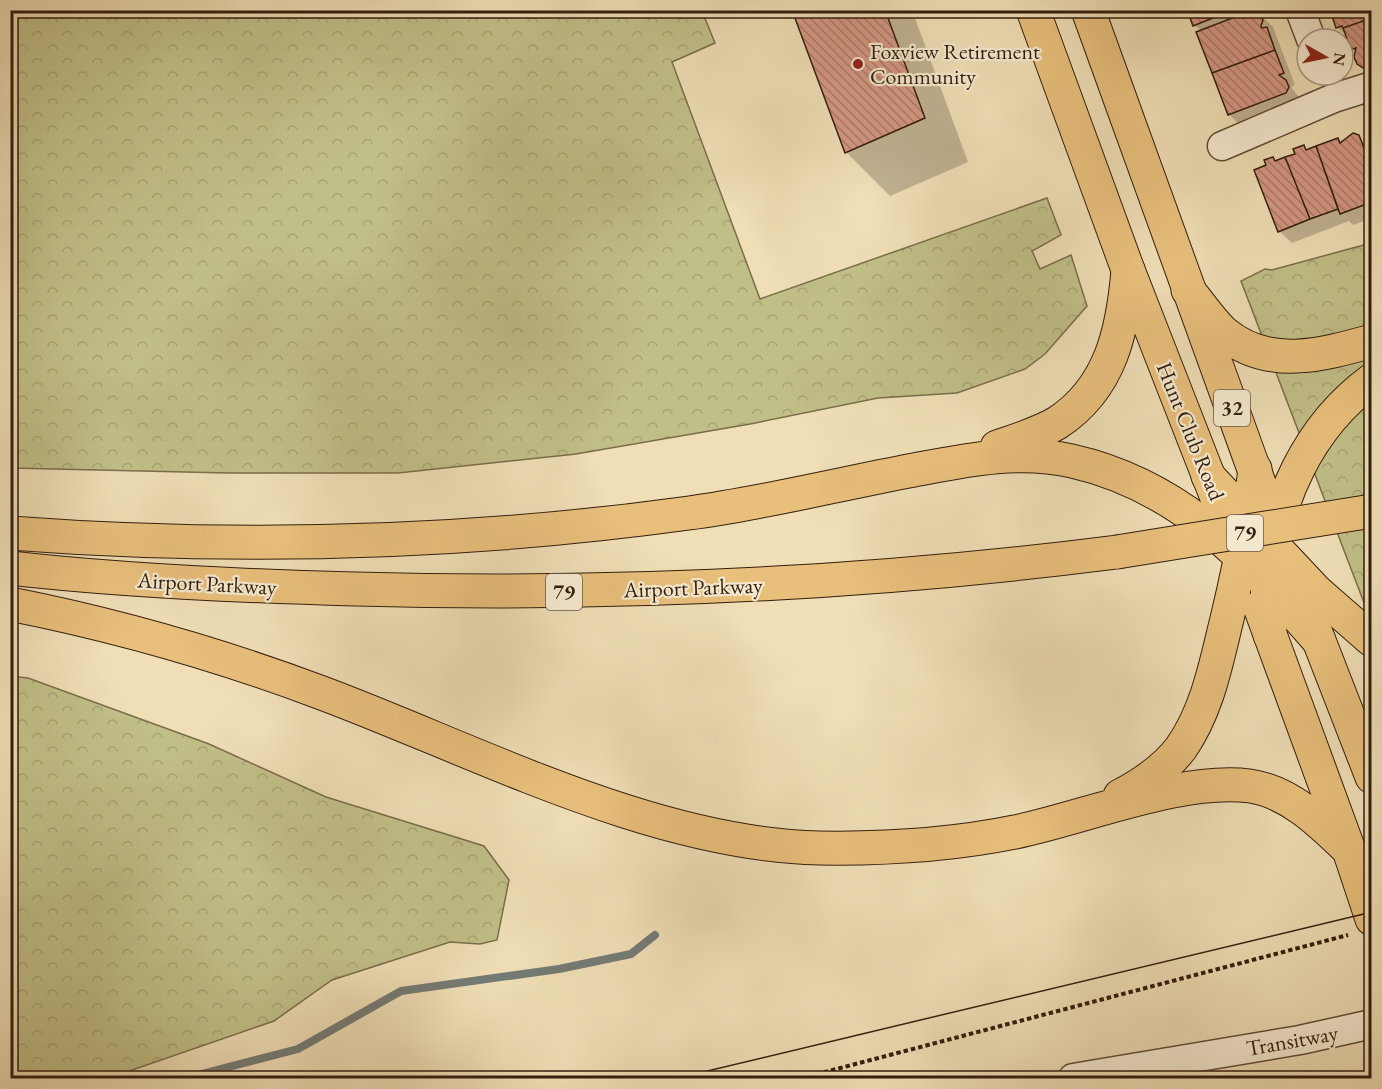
<svg xmlns="http://www.w3.org/2000/svg" width="1382" height="1089" font-family="'EB Garamond',serif">
<defs>
<pattern id="forest-crowns" width="20" height="18" patternUnits="userSpaceOnUse" patternTransform="scale(1.5)"><rect width="20" height="18" fill="#c1bf88"/><path d="M2 6a3 3 0 1 1 6 0M12 15a3 3 0 1 1 6 0" fill="none" stroke="#a6a474"/></pattern>
<pattern id="building-back-hatch" width="6" height="6" patternUnits="userSpaceOnUse" patternTransform="scale(1.5)"><rect width="6" height="6" fill="#d49783"/><path d="M-1 5l2 2M0 0l6 6M5-1l2 2" fill="none" stroke="#ad7b6a"/></pattern>
</defs>
<rect width="100%" height="100%" fill="#efdeb6"/>
<filter id="stains"><feTurbulence type="fractalNoise" baseFrequency=".00333" numOctaves="4"/><feColorMatrix values="0 0 0 0 .2 0 0 0 0 .09 0 0 0 0 .02 0 0 0 .5 -.17"/></filter>
<radialGradient id="worn" r=".72"><stop offset=".6" stop-color="#630" stop-opacity="0"/><stop offset="1" stop-color="#630" stop-opacity=".3"/></radialGradient>
<path fill="url(#forest-crowns)" stroke="#7a6e4a" stroke-width="1.5" d="M10,11H702L715,43L672,62L760,299L1047,198L1061,235L1032,251L1040,269L1071,255L1087,306L1045,354L1025,369L957,393L878,398L750,424L576,454L398,473H229L11,468Z
M1371,243V621L1241,281L1265,269L1272,270Z
M10,676L28,678L209,744L326,797L484,846L509,880L497,940L480,944L450,942L332,980L274,1021L109,1078H11Z"/>
<path fill="#0003" d="M794,10H912L968,162L890,196L846,152Z
M1189,10H1266L1262,16L1273,27L1295,85L1291,87L1301,100L1242,127L1229,114L1202,32L1195,25Z
M1372,10V77L1358,64L1357,54L1348,37L1337,27Z
M1353,134L1372,150V218L1353,225L1349,221L1292,243L1279,231L1267,166L1273,158L1277,162L1297,155L1303,147L1307,151L1338,140L1341,143Z"/>
<g fill="none" stroke-linecap="round" stroke-linejoin="round">
<path stroke="#737b74" stroke-width="8" d="M186,1078L298,1049L401,991L559,969L631,954L655,935"/>
</g>
<path fill="url(#building-back-hatch)" stroke="#321d0d" stroke-width="1.5" d="M792,10H885L925,118L845,153Z
M1187,10H1233L1193,26Z
M1253,10L1261,13L1263,20L1261,26L1262,28L1267,27L1275,50L1212,73L1196,32Z
M1330,10H1372V18L1343,28L1342,26L1336,28Z
M1372,18V64L1363,68L1357,64L1354,57L1356,48L1351,50L1343,28Z
M1275,50L1284,73L1279,75L1286,80L1289,87L1286,93L1228,115L1212,73Z
M1372,125V150L1365,133Z
M1353,133L1359,135L1372,168V202L1340,214L1316,146L1338,138L1340,143Z
M1304,145L1306,150L1316,146L1338,209L1310,219L1285,157L1295,154L1293,149Z
M1273,157L1275,161L1285,157L1310,219L1278,232L1254,170L1266,165L1264,160Z"/>
<g fill="none" stroke-linecap="round" stroke-linejoin="round">
<defs>
<path id="minor" d="M1300,10L1311,39
M1222,146L1334,98L1372,86
M1073,1078L1300,1040L1372,1024"/>
<path id="major" d="M1033,10L1128,270L1219,503
M1088,10L1264,497
M1260,607L1349,850L1372,919
M1309,615L1372,777"/>
<path id="highway" d="M1188,290C1200,304 1211,321 1224,333C1268,370 1322,355 1372,341
M997,447C1017,440 1038,434 1057,423C1111,388 1123,330 1128,270
M1208,476L1317,592L1372,640
M10,533C237,550 464,544 689,513C765,503 839,484 914,470C967,460 1019,449 1072,461C1182,486 1249,560 1319,641
M10,568C125,581 240,586 355,589C610,596 865,584 1117,552
M10,604C116,625 221,655 322,693C477,751 652,844 819,848C884,849 951,845 1015,832C1084,818 1181,777 1250,786C1290,792 1321,823 1349,850
M1270,635C1269,617 1266,598 1268,580C1274,502 1308,427 1372,380
M1120,796C1143,784 1165,769 1181,748C1208,709 1216,663 1227,619C1239,569 1249,520 1255,469"/>
</defs>
<use href="#minor" stroke="#614d37" stroke-width="31"/>
<use href="#major" stroke="#321d0d" stroke-width="35"/>
<use href="#highway" stroke="#321d0d" stroke-width="35"/>
<path stroke="#321d0d" stroke-width="4" stroke-dasharray="4.5 3" stroke-linecap="butt" d="M802,1078L1348,935"/>
<use href="#minor" stroke="#f5ead0" stroke-width="28"/>
<use href="#major" stroke="#e8bf7b" stroke-width="33"/>
<use href="#highway" stroke="#e8bf7b" stroke-width="33"/>
<path stroke="#321d0d" stroke-width="1.5" d="M678,1078L1372,912"/>
<defs>
<path id="highway-bridge" d="M1117,552L1372,511"/>
</defs>
<use href="#highway-bridge" stroke="#321d0d" stroke-width="35" stroke-linecap="butt"/>
<use href="#highway-bridge" stroke="#e8bf7b" stroke-width="33"/>
</g>
<circle fill="#8f2418" stroke="#f5ead0" stroke-width="2" cx="858" cy="64" r="6"/>
<g text-anchor="middle" stroke-width="4.5" stroke-linejoin="round" paint-order="stroke">
<g fill="#f5ead0" stroke="#6c5a48" stroke-width="1.5">
<rect x="1214" y="390" width="36" height="36" rx="4.5"/>
<rect x="1227" y="515" width="36" height="36" rx="4.5"/>
<rect x="546" y="574" width="36" height="36" rx="4.5"/>
</g>
<g font-size="21" font-weight="bold" fill="#321d0d">
<text x="1232" y="415">32</text>
<text x="1245" y="540">79</text>
<text x="564" y="599">79</text>
</g>
<g font-size="22" fill="#321d0d" stroke="#f5ead0" text-anchor="start">
<text x="870" y="59">Foxview Retirement<tspan x="870" dy="25">Community</tspan></text>
</g>
<g font-size="22" fill="#321d0d" stroke="#f5ead0">
<text transform="translate(1191 431) rotate(68)" y="8">Hunt Club Road</text>
<text transform="translate(207 583) rotate(3)" y="8">Airport Parkway</text>
<text transform="translate(693 587) rotate(-2)" y="8">Airport Parkway</text>
<text transform="translate(1292 1040) rotate(-10)" y="8">Transitway</text>
</g>
</g>
<rect width="1382" height="1089" fill="none" stroke="#efdeb6" stroke-width="36"/>
<rect x="12" y="12" width="1358" height="1065" fill="none" stroke="#321d0d" stroke-width="3"/>
<rect x="18" y="18" width="1346" height="1053" fill="none" stroke="#321d0d" stroke-width="1.5"/>
<g transform="translate(1325 57) rotate(99)"><circle r="28" fill="#f5ead0" stroke="#a79882" stroke-width="1.5"/>
<path d="M0-4.5L10 22L0 15L-10 22Z" fill="#8f2418"/>
<text y="-9" font-size="16" font-weight="bold" text-anchor="middle" fill="#321d0d">N</text>
</g>
<rect width="100%" height="100%" filter="url(#stains)"/>
<rect width="100%" height="100%" fill="url(#worn)"/>
</svg>
